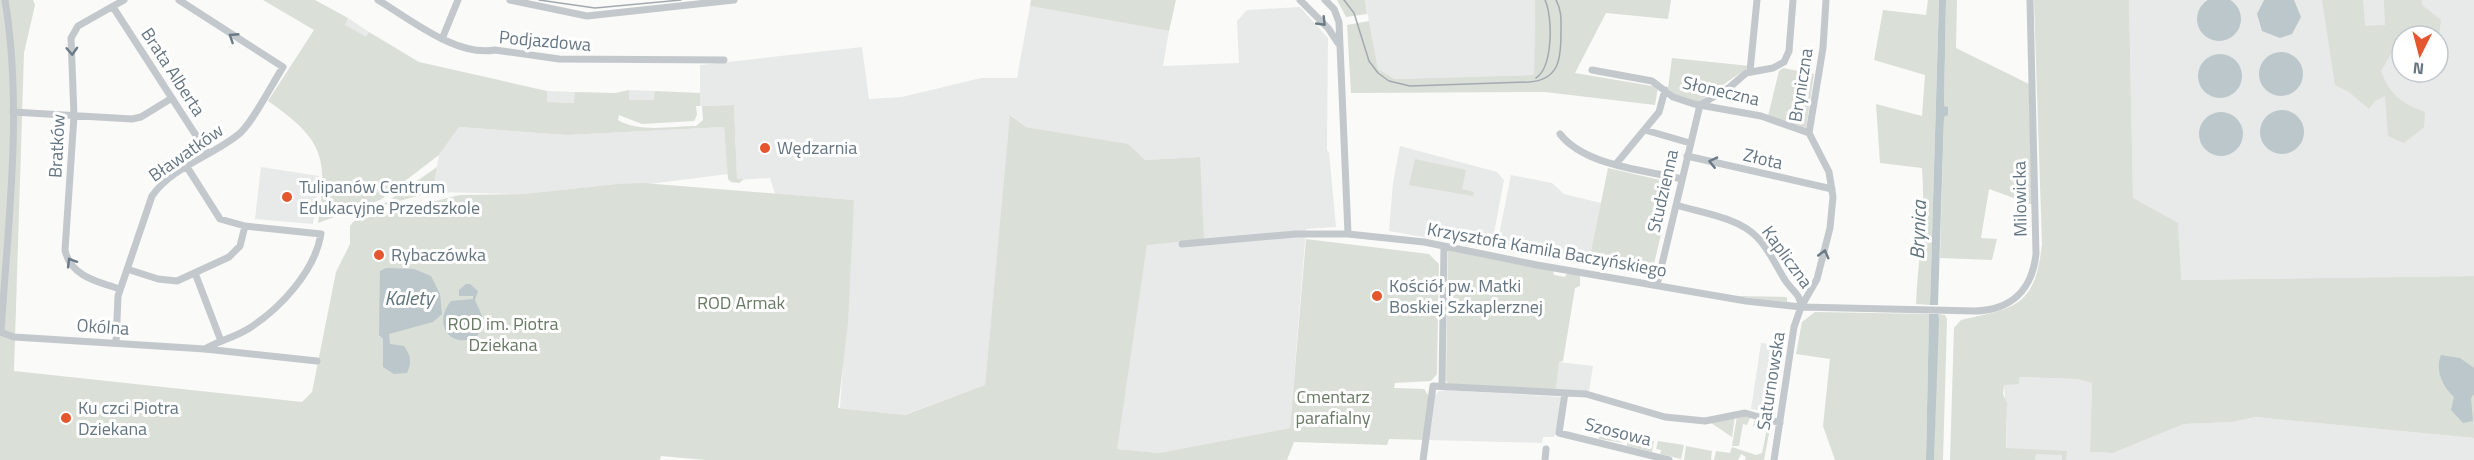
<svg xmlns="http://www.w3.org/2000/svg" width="2474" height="460" font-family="'Titillium Web',sans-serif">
<rect width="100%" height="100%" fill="#fafaf8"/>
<path fill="#e8e9e9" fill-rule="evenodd" d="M1365,0H1535L1534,75L1395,79L1378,69Z
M2129,0H2474V276L2180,280L2177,223L2133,199ZM2402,36H2438V72H2402Z
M1030,6L1169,31L1163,66L1239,63L1237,21L1247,10L1300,7L1328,38L1327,150L1329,152L1336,227L1306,229L1290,428L1159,453L1116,449L1147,245L1200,157L1145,160L1127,144L1026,127L1011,115L985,385L904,415L840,408L854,200L775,194L770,178L737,180L734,105L700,106V65L862,47L869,99L902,97L981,78H1017Z
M348,18L369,32L366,38L344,25Z
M629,90L655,91V100H629Z
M547,91L575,92V103L547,102Z
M459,127L567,135L724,127L728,174L641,185L617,184L523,194L432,192L439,155Z
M1400,146L1497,172L1504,180L1491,249L1389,231L1393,183Z
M261,167L319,176L313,224L255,219Z
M1511,175L1552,183L1564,194L1601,203L1588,266L1496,250Z
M1761,343L1785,346L1775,413L1751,409Z
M1559,362L1593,366L1589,392L1556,390Z
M2019,377L2077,379L2092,383L2090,452L2113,453L2184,424L2233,422L2255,417L2474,438V460H2006L2007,422L2004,385Z
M1446,390L1561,397L1558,432L1553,437H1543L1542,443L1429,440L1434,396L1439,391Z"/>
<path fill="#dadfd7" d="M0,0H33L35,5L24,53L14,371L302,402L312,392L336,272L350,244V226L354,221L460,195L523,194L617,184L643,183L854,200L848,322L838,408L905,415L985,385L1010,115L1026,127L1128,144L1145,160L1200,157L1204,239L1147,245L1117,449L1159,453L1290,428L1306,239L1429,254L1439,264L1438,307H1434V314H1438L1437,374L1431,381L1395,383L1394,388L1424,389L1430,398L1426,440L1389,439L1387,445L1294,442L1287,460H706L661,456L660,460H0Z
M263,0H315L348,18L345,25L366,37L369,32L419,62L547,91V102L574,103L575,92L615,93L629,90V100H654L655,91L700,93V106H696L697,115L694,121L642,124L619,115L618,120C639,133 672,126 696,126L703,120L702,106L734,105L737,179H744L739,183L731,182L728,179L724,127L567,135L459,127L439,155L380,200L318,223C328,157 324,140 268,101L314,30Z
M1031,0H1176L1169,31L1030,6Z
M1337,0H1365L1367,14L1346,17Z
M1535,0H1671L1668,19L1606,13L1575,73L1658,87L1655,105L1545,92L1351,93L1347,25L1369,21L1378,69L1395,79L1534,75Z
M1928,0H1939L1930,305L1916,304C1918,258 1926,214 1922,168L1880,163L1876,104L1922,116L1925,75L1874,60L1883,10L1926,15Z
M1946,0H1957L1956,48L2029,84L2033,205L1989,189L1981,238L1997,239L1992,260L1940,258L1944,117L1947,115L1948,108L1944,106Z
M2034,0H2129L2133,198L2178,223L2181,280L2474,276V438L2255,417L2233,422L2184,424L2113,453L2090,452L2092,383L2077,379L2019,377V384L2004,385L2003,394L2007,403L2006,448L2067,451L2066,460H2062V455L2036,454L2035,460H1950L1954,328L1961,320C2016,308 2035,307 2042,244Z
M2322,0H2363L2365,26L2385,25L2384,0H2422V5L2441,20L2438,43V36H2402V50L2392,52L2381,71C2390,95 2401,103 2425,112L2424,127L2404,143L2388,136L2385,96L2375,101L2369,109L2349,92L2335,85Z
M1672,58L1750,66L1697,103L1675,95L1668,88Z
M1783,68L1814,74L1806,129L1768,116L1779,71Z
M1415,159L1466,170L1462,189L1474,192L1473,196L1409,185Z
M437,167L432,192L381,206Z
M1608,168L1673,183L1651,277L1588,266Z
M1448,250L1553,271L1554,275L1565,277L1567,273L1580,275V286L1575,288L1563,361L1559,362L1556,390L1450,386L1446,381Z
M1734,296L1787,297V302Z
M1815,312L1929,314L1926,460H1835L1823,426L1830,359L1796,354L1802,322Z
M1938,314L1945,315L1947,319L1943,460H1934Z
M1744,415L1750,418L1747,425L1743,424L1739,446H1732L1737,416Z
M1735,416L1732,437L1708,421Z
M1755,419H1760L1756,425L1761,427L1763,422L1771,423L1764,460H1745L1746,457L1741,454L1738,460H1714L1716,451L1730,453L1732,447L1756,455L1762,453L1768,424L1762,428L1753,426Z
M1599,431L1625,435L1624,443L1599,439Z
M1628,436L1654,441L1652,452L1627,446Z
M1658,441L1684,445L1681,459L1660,454L1661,450L1656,449Z
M1686,446L1712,451L1711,460H1684Z"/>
<path fill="#bbc7cb" d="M2197 19a22 22 0 1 1 44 0a22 22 0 1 1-44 0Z
M1939,0H1946L1944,106L1948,107V115L1944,117L1938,305H1930Z
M2264,0H2294L2301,17L2292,34L2280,38L2262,31L2257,14Z
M2259 74a22 22 0 1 1 44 0a22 22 0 1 1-44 0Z
M2198 76a22 22 0 1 1 44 0a22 22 0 1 1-44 0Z
M2260 132a22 22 0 1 1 44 0a22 22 0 1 1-44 0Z
M2199 134a22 22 0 1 1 44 0a22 22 0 1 1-44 0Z
M386,268L414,269L431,276L440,294L442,314L433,322L389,334L390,344L404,346C411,356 412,362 407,373L394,374L383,367V339L379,335L380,271Z
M466,284H470L478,291L475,300L482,316L478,335C453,352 431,325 451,301L473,299V296H459V290Z
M1929,314H1938L1939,319L1934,460H1926Z
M2441,355L2460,358L2474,368V394L2471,398L2473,421L2463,423L2451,410L2454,397C2442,386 2435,370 2441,355Z"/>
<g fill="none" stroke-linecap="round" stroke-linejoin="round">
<path stroke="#c3c8cc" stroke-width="7" d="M378,0C410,19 456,57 495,50L559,59L724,60
M510,0L587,16L734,0
M1300,0L1328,28L1338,43
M1325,0L1334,9L1339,22L1348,234
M113,7L208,154
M442,39L458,0
M1592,70L1652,81L1673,97L1694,104L1761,116L1809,133
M1750,71L1757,0
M1700,105L1730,87L1746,73L1773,68L1784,62L1789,51L1793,0
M13,112L132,119L141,117L172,98
M1645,130L1690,143
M1560,134C1585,166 1644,170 1682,179
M1687,156L1832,189
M1616,164L1659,112L1665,90
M187,167L220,219L245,226L321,234C315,271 280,309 248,329C235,337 219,341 205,349
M1676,205C1702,213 1737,217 1757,237C1769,249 1776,266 1785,280C1791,290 1801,294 1801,307
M1182,244L1296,234H1348L1424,242L1537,265L1746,301L1801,307L1975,311C2011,310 2032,290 2036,254L2030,0
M127,269L158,279L177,281L229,257L240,246L245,226
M195,273L221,341
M1657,285L1700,105
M120,289C98,282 70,276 65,250L74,116L71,38L78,26L124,0
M0,332L14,337L205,349L317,361
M1,332C8,222 23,109 5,0
M116,343L118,296L152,196C172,167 212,156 239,134C253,122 272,84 283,67L179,0
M1442,386L1444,246
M1565,393L1559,433L1669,460
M1423,460L1433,386L1586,394L1665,417L1705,421L1745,413L1780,423
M1545,460L1546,449
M1774,460L1794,327L1801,307L1817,279L1830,228L1833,197L1829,172L1809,133L1823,48L1826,0"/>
<path stroke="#a2aab0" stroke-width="1.5" d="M539,0L595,8L681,0
M1344,0L1354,13L1369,61L1378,73L1389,81L1410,86L1529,82C1559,80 1561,59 1561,33C1561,21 1562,11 1556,0
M1536,78C1553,67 1553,17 1545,0"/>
</g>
<defs><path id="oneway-chevron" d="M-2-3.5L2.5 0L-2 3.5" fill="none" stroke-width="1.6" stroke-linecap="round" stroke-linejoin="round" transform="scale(1.5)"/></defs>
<g stroke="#6a7a87">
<use href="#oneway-chevron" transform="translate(1322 22) rotate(46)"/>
<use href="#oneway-chevron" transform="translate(233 37) rotate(-147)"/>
<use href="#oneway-chevron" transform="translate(72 51) rotate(87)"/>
<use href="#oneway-chevron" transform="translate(1713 162) rotate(-167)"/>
<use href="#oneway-chevron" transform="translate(1824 254) rotate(-75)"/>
<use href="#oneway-chevron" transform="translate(71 262) rotate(-121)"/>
</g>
<g fill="#e4572e" stroke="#fff" stroke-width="2">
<circle cx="765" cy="148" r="6"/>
<circle cx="287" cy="197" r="6"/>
<circle cx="379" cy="255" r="6"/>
<circle cx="1377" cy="296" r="6"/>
<circle cx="66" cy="418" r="6"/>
</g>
<g text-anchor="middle" stroke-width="6" stroke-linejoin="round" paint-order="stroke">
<g font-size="18" fill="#657683" stroke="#fff">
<text transform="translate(545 41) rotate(5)" y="6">Podjazdowa</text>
<text transform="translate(173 72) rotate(57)" y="6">Brata Alberta</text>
<text transform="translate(1801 85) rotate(-81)" y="6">Bryniczna</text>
<text transform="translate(1721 91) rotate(13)" y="6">Słoneczna</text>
<text transform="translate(57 146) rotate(-87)" y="6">Bratków</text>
<text transform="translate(186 153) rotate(-35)" y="6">Bławatków</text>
<text transform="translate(1763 159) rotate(13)" y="6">Złota</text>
<text transform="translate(1663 191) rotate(-77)" y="6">Studzienna</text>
<text transform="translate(2020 199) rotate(-91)" y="6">Milowicka</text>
<text transform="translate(1547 250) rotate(10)" y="6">Krzysztofa Kamila Baczyńskiego</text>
<text transform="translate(1787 257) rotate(54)" y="6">Kapliczna</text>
<text transform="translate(103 327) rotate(4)" y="6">Okólna</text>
<text transform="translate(1771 381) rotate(-81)" y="6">Saturnowska</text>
<text transform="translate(1618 432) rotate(14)" y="6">Szosowa</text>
</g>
<g font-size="18" fill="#657683" stroke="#fff" text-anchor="start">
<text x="777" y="154">Wędzarnia</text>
<text x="299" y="193">Tulipanów Centrum<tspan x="299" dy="21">Edukacyjne Przedszkole</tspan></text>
<text x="391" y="261">Rybaczówka</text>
<text x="1389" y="292">Kościół pw. Matki<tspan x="1389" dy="21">Boskiej Szkaplerznej</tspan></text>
<text x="78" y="414">Ku czci Piotra<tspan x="78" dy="21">Dziekana</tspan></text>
</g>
<g font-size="18" fill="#687a64" stroke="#fff">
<text x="741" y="309">ROD Armak</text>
<text x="503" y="330">ROD im. Piotra<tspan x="503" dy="21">Dziekana</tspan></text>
<text x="1333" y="403">Cmentarz<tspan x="1333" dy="21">parafialny</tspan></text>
</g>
<g font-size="20" font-style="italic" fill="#60757c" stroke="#fff">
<text transform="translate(1918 230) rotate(-88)" y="7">Brynica</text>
<text x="409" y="305">Kalety</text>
</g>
</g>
<g transform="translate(2420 54) rotate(186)"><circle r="28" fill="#ffffff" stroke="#c1c8cd" stroke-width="1.5"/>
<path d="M0-4.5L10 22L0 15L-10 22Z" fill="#e4572e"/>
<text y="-9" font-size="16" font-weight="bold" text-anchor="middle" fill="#657683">N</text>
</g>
</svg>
